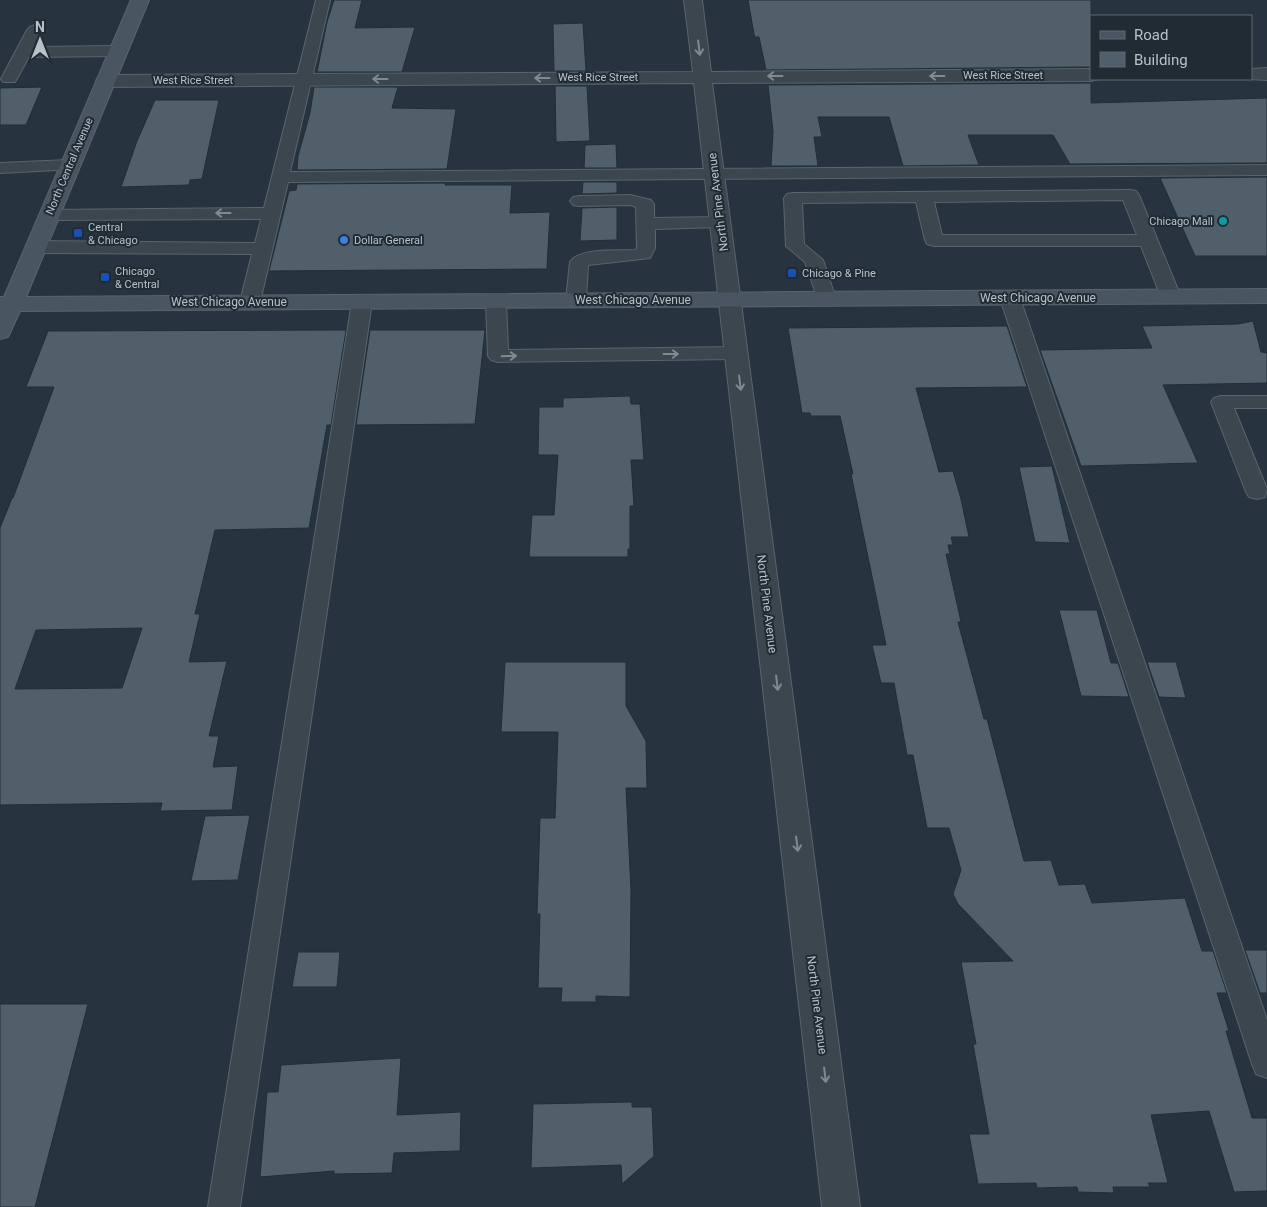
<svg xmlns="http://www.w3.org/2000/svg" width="1267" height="1207" font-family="Roboto,sans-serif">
<rect width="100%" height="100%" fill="#27343f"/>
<path fill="#505f6a" stroke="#222d36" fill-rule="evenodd" d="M334,0H362L355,28L415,27L402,72H317L327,22Z
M748,0H1091V67L766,70L759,37H755L754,34Z
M583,23L586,71H554L553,24Z
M1091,83V103L1267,98V163L1070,164L1053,135H968L979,165L903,166L889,117H818L822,137H814L818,166H771L773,132L768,85Z
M555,86H587L590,141L556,142Z
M42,87L26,125H0V88Z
M314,87H398L392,108L456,109L447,169L297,170L298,156L310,113Z
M155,100H219L202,179L190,180L189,185L121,187L137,141Z
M616,144L617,168H584L585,145Z
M1267,177V256H1195L1160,178Z
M583,182H617V193L582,194Z
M446,183L445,185H512L510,213L550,212L547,269L269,271L289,191L296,190L297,184Z
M617,207V240L580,241L582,208Z
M1253,321L1261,352L1267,353V383L1163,385L1198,463L1081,466L1040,350L1152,348L1142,326L1238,324Z
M1007,326L1027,387L916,388L939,472L953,471L961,499L969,537H951L953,545H948L950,554H946L961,622H958L984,719H987L1024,861L1051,860L1059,885L1085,884L1092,903L1185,898L1202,951H1213L1227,993H1217L1229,1031H1226L1252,1118H1267V1191L1234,1192L1209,1111L1151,1115L1168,1183H1148L1150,1187H1113L1114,1193L1078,1192L1077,1187L1037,1188L1036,1183L978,1184L969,1134H989L973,1044H976L961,962L1013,961L958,904L953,894L961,870L949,828H927L913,755H907L894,683H881L872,645H886L851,474H853L840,416H811L810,413H802L788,328Z
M346,330L331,425H327L309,528L215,530L195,614H200L189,662L227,661L209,736H219L213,767L238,766L232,810L160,811L162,803L0,805V528L12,498H13L54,387H26L48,331ZM142,628L122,688L15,689L36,630Z
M370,330H485L475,424L356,425Z
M630,396L631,404H640L644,460H631L634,506H630V549H628V557H529L532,515H554L558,455H538L539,407H563V398Z
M1052,466L1070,543L1035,542L1019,467Z
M1059,610H1097L1111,663H1118L1129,697L1081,696Z
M505,662H626V706L646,741L647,788H626L631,890L630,997L596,996V1002H561L562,988H538L540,914H537L540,818H555L558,732H501Z
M1147,662H1176L1186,698L1159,697Z
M250,815L238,880L191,881L205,816Z
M1245,950H1267V993H1260Z
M298,952H340L337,987H292Z
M0,1004H88L35,1207H0Z
M401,1058L397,1115L461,1112L460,1151L394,1153L392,1173L334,1174V1171L260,1177L267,1092H278L281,1065Z
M632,1102V1107H652L654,1156L622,1184L621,1165L531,1168L533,1104Z"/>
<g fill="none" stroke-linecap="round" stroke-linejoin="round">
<defs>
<path id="lane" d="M316,0H330L290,172L1267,165V175L288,182L260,302L257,306L250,308L243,306L240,302L252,254L35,253L28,251L26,247L28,243L35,241L255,243L261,219L48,220L42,219L39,215L42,211L48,210L264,208Z
M35,25L40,27L43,30L34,47L118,46L124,48L126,51L124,54L118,56L29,57L15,82H3L1,79L27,30L30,27Z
M69,160L75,161L78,165L75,169L0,173V163Z
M1130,190L1136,191L1139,195L1181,297L1178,301L1171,303L1164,301L1161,297L1141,246H934L927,244L925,240L916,202L802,203L804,244L823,260L836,299L833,303L826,305L819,303L805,262L786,246L784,198L787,194L793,193ZM1123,200L1137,235H942L934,202Z
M630,195L651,200L654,204V218L720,217L726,218L729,222L726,226L720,227L655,229V248L650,258L588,265L586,300L583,304L576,306L569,304L566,300L570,262C580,247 619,251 635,250L637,248L636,207L630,205L579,206L573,205L570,201L573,197L579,196Z
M1010,292L1017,294L1020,298L1267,1020V1078L1256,1074L1252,1064L1000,298L1003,294Z
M496,295L503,297L506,301L508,350L736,347L743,349L746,353L743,357L736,359L498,362L491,360L488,356L486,301L489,297Z
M362,296L369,298L372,302L240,1207H208L352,302L355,298Z
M1221,396H1267V408H1234L1267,489L1265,497L1257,499L1249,497L1246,492L1211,402L1214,398Z"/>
<path id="street" d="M684,0H702L711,72L1091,69V79H1098L1091,81L712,83L860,1207H822L694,83L105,87L98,85L96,81L98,77L105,75L693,72Z
M1267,68V80L1248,79H1251V69Z"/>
<path id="secondary" d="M131,0H149L26,297L1267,289V303L20,311L8,337L0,339V297H4Z"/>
</defs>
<use href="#lane" stroke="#59646c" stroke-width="2"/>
<use href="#street" stroke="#59646c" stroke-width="2"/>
<use href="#secondary" stroke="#59646c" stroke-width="2"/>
<use href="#lane" fill="#3b464f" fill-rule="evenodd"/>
<use href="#street" fill="#3b464f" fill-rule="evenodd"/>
<use href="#secondary" fill="#495662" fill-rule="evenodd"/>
</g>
<defs><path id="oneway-shaft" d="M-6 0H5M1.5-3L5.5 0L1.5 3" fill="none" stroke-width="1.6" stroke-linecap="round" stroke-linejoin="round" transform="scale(1.25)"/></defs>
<g stroke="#7f8a92">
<use href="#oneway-shaft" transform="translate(699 48) rotate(83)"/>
<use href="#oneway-shaft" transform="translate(775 76) rotate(180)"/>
<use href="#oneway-shaft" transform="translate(937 76) rotate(180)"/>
<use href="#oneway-shaft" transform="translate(542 78) rotate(180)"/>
<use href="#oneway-shaft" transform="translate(380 79) rotate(180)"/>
<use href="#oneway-shaft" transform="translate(223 213) rotate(180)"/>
<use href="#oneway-shaft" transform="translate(671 354)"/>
<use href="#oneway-shaft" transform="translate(509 356) rotate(-1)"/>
<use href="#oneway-shaft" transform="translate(740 383) rotate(83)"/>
<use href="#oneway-shaft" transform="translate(777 683) rotate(83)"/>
<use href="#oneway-shaft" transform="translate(797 844) rotate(83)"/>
<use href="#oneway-shaft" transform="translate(825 1075) rotate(83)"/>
</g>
<circle fill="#0f9aa8" stroke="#202b34" stroke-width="2" cx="1223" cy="221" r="5"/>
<g fill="#1a4fb4" stroke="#202b34" stroke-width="2">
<rect x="73" y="228" width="10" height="10" rx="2.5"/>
<rect x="787" y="268" width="10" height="10" rx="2.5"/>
<rect x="100" y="272" width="10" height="10" rx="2.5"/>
</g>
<circle fill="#3f7fe0" stroke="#202b34" stroke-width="2" cx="344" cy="240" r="5"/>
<g text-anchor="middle" stroke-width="4" stroke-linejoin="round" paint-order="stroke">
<g font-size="11" fill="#b7c1c9" stroke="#202b34">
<text x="1003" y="79">West Rice Street</text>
<text x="598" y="81">West Rice Street</text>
<text x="193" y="84">West Rice Street</text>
<text transform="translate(69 166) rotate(-67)" y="4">North Central Avenue</text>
</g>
<g font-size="11" fill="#b7c1c9" stroke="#202b34" text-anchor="start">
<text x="1213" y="225" text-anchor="end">Chicago Mall</text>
<text x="88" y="231">Central<tspan x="88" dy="13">&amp; Chicago</tspan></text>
<text x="354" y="244">Dollar General</text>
<text x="115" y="275">Chicago<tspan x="115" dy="13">&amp; Central</tspan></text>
<text x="802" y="277">Chicago &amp; Pine</text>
</g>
<g font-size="12" fill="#b7c1c9" stroke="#202b34">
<text transform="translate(718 202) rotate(-97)" y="4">North Pine Avenue</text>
<text x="1038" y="302">West Chicago Avenue</text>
<text x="633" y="304">West Chicago Avenue</text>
<text x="229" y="306">West Chicago Avenue</text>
<text transform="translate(767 604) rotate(83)" y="4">North Pine Avenue</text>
<text transform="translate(817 1005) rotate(83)" y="4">North Pine Avenue</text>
</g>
</g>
<rect x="1090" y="15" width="162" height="65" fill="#202b34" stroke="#5c6770"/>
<rect x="1100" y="31" width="25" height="8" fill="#495662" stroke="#5c6770"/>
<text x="1134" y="40" font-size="15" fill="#b7c1c9">Road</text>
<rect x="1100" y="52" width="25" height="15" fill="#505f6a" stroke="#5c6770"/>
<text x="1134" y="65" font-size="15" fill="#b7c1c9">Building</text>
<g transform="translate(40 40)" stroke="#202b34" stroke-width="4" paint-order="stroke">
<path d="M0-4L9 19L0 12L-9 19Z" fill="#b7c1c9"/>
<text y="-8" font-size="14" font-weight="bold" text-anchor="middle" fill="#b7c1c9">N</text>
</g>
</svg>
